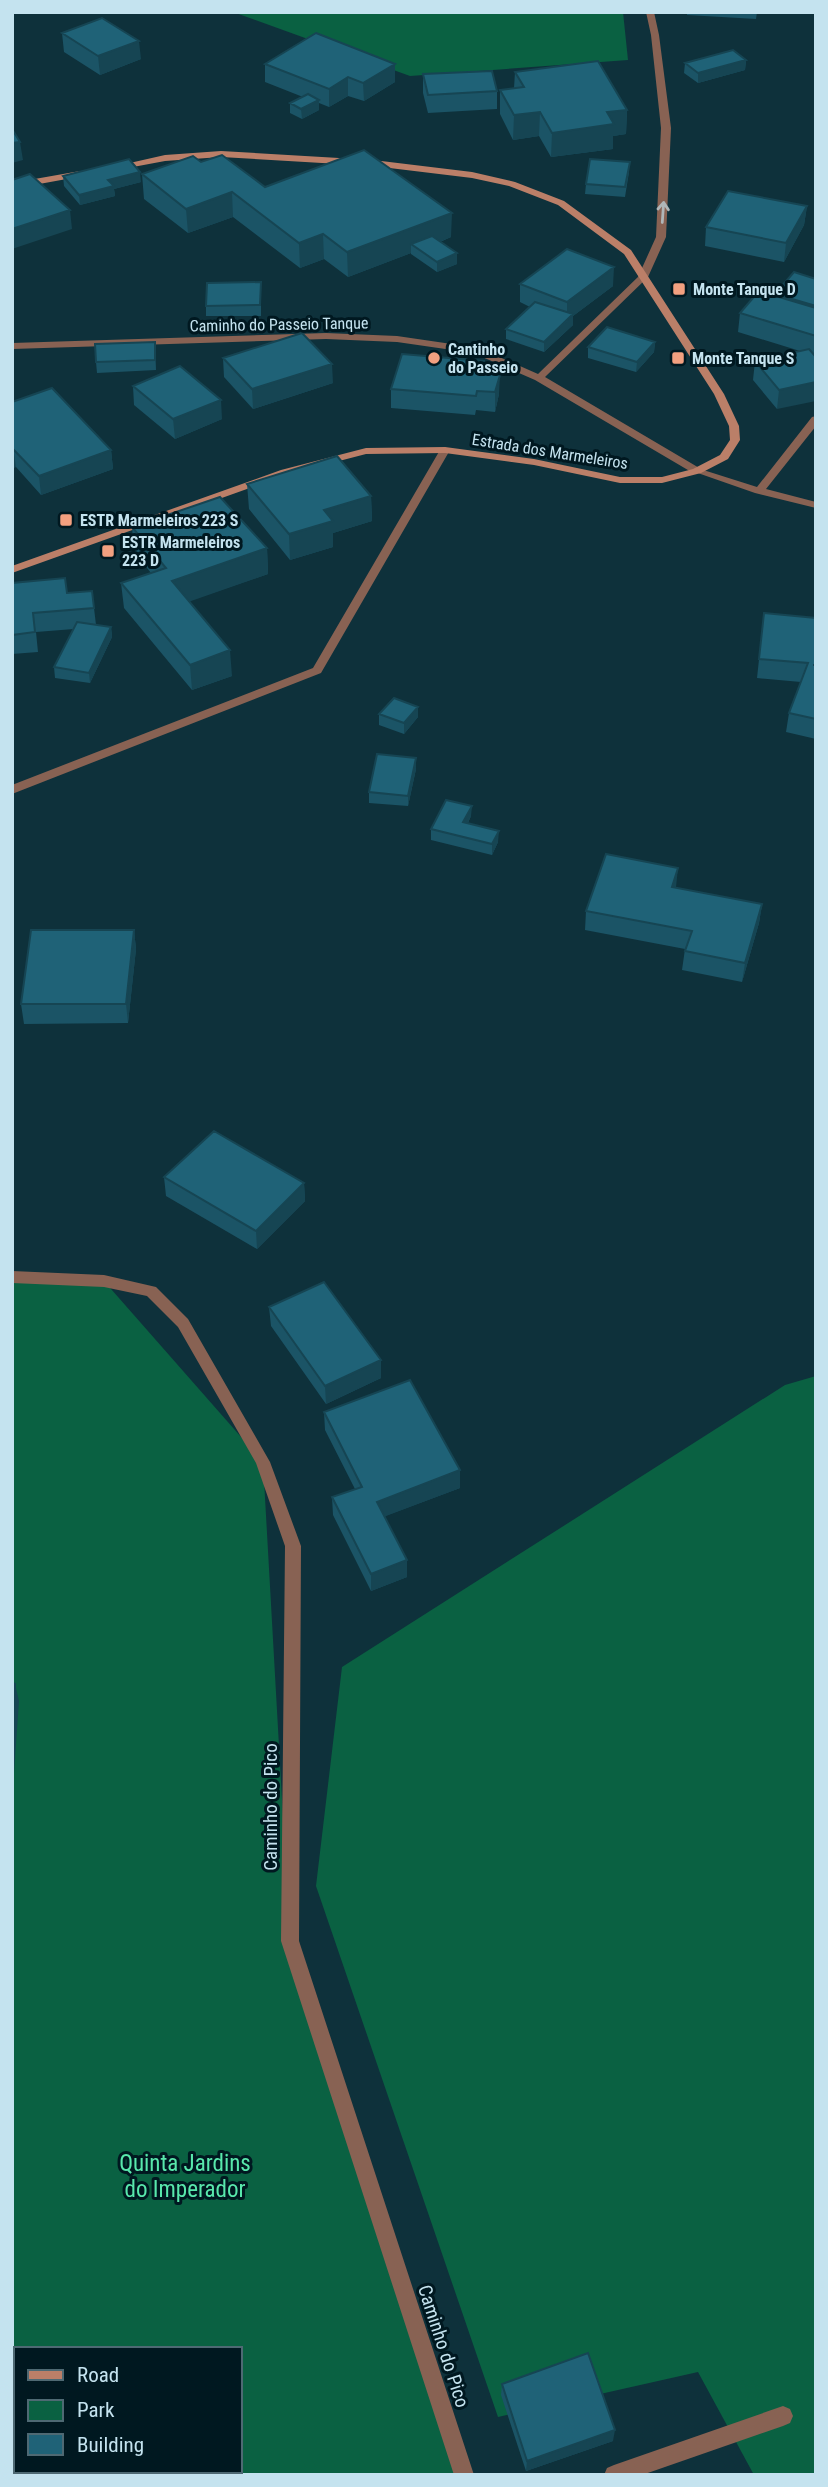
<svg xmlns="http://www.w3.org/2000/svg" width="828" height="2487" font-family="'Roboto Condensed',sans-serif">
<rect width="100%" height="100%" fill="#0e313b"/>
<path fill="#0a6142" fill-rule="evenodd" d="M233,12H623L628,60L410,76Z
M12,1277L104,1281L263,1462L290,1941L464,2475H12ZM16,2349H240V2471H16Z
M816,1376V2475H754L698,2372L498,2417L316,1886L342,1667L785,1385Z"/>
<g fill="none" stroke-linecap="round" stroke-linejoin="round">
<path fill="#886253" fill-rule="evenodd" d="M640,275L648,277L545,377L701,469V473H693L535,380L473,353L397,342L326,339L12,349V343L326,333L397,336L479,348L538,374Z
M445,447L450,450L321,673L12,794V785L313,668L440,450Z
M12,1271L104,1275L156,1287L188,1319L270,1462L301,1546L299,1941L474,2475H454L281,1941L285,1546L256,1463L178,1327L147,1296L104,1287L12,1283Z"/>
<path fill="#886253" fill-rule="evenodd" d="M646,12H654L659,35L671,128L666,237L648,277L643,280L638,277L656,237L661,128L651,35Z
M816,416V426L766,489L816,502V508L755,493L692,471L697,468L757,487L812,417Z
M783,2406L790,2409L793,2416L790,2423L783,2426L642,2475H604L607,2468L614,2465Z"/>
<path fill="#bb7f68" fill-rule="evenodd" d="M221,151L373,160L472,172L515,182L564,201L631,250L724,394L739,426L740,440L728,459L701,473L662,483H620L534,465L445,453L366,454L289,474L12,573V566L281,470L366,448L445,447L534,459L620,477H662L693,469L720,455L730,440L729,426L714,394L624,254L558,205L509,186L472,178L373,166L221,157L165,161L117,170L112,167L165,155Z
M80,171L83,172V176L12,189V183Z"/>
</g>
<path fill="#1b5466" d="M24,12H170V13L24,14Z
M687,12H757L756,19L687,15Z
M62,33L141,59L100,75L64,52Z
M746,60L745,70L698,83L684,73L685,63Z
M265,64L395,82L364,101L348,96L329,107L319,103V110L302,119L290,113V103L303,97L265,82Z
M515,72L627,110L626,134L613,136V149L551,157L539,136L513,140L500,114V90L514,88Z
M423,74L497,91V109L428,113L423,93Z
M201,162L265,187L451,237L440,242L457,264L437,272L411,254V253L348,277L324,259L300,268L233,217L188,233L144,199L142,174Z
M629,172L625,197L585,194L586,184Z
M63,176L141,182L114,189L115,196L80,205L64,186Z
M807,206L804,225L784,262L705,246L706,227Z
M816,279V356L814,355L777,409L753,380L755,361L800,351L738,332L740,313L774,296L775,294Z
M261,282V316H206V306Z
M520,284L613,286L573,316V325L544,352L506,339V329L530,307L520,302Z
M155,342L156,370L97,373L96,362Z
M655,342L654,352L636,372L588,358V347Z
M223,358L333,383L253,409L224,377Z
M484,373L499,394L495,412L476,410L475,415L391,408V389Z
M133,386L222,419L175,439L134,405Z
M12,402L111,450L113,469L41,495L16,467L12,468Z
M247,484L371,496L372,521L333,533V547L290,560L249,509Z
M132,527L267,548L268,574L189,601L232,676L192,690L124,608L121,583L151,573L134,552Z
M12,583L67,593L92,591L96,625L111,627L112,637L90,683L55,678L54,667L74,629L36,632L38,652L12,654Z
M764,613L816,618V739L786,732L789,713L801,682L757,678Z
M418,707V717L404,734L379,725V714Z
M416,769L408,806L369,803V792Z
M471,816L468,823L498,842L492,855L431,840V829Z
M676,888L762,904L759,923L742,982L682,970L685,949L585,930L586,911Z
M134,930L136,949L128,1023L24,1024L21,1004Z
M164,1177L304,1183L305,1201L257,1249L166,1196Z
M269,1307L381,1378L326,1404L271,1326Z
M324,1412L460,1488L385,1516L407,1577L371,1591L333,1515L332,1497L355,1489L325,1430Z
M502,2384L613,2441L526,2471L501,2395Z"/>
<path fill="#164553" d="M139,41L141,59L100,75L98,56Z
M746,60L745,70L698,83V73Z
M395,64V82L364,101L363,83Z
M348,77V96L329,107V89Z
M319,100V110L302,119L301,109Z
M627,110L626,134L613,136V149L551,157L552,133L607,112Z
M540,112L539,136L513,140L514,115Z
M20,142L23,160L12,163V143Z
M140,172L141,182L114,189L115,196L80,205L79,195L108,180Z
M232,192L233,217L188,233L186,209Z
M807,206L804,225L784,262L786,243Z
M70,210L72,229L12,249V229Z
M452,213L451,237L420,250L411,244V253L348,277L347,252Z
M323,234L324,259L300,268L299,243Z
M457,253V264L437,272V262Z
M614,267L613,286L573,316V325L544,352V342L567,321V302Z
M655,342L654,352L636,372L637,362Z
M332,364L333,383L253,409L252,389Z
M500,375L499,394L495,412V392Z
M816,382V401L777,409L779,390Z
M221,400L222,419L175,439L173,419Z
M13,447L16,467L12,468V448Z
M111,450L113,469L41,495L39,476Z
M371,496L372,521L333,533V547L290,560L289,534L324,510Z
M267,548L268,574L174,607L172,581Z
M111,627L112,637L90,683L89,673Z
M230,650L232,676L192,690L190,665Z
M418,707V717L404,734V723Z
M416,758V769L408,806V796Z
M472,806L471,816L463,833V822Z
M499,831L498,842L492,855V844Z
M678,868L676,887H672Z
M762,904L759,923L742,982L745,963Z
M134,930L136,949L128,1023L126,1004Z
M304,1183L305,1201L257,1249L256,1231Z
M381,1360V1378L326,1404L325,1386Z
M460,1470V1488L378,1519L377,1502Z
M407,1560V1577L371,1591V1574Z
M15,1684L19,1701L12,1802V1728Z
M615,2430L613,2441L526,2471L527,2461Z"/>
<path fill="#1f6277" stroke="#164553" stroke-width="2" d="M102,18L139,41L98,56L62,33Z
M316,33L395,64L363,83L348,77L329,89L265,64Z
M733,50L746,60L698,73L685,63Z
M598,61L627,110L607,112L614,124L552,133L540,112L514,115L500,90L524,87L515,72Z
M492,71L497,91L428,95L423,74Z
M308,94L319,100L301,109L290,103Z
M12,129L20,142L12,143Z
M364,150L452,213L347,252L323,234L299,243L232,192L186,209L142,174L193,156L201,162L222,155L265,187Z
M129,159L140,172L108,180L114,186L79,195L63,176Z
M590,159L630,162L625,187L586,184Z
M30,174L70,210L12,229V180Z
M728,191L807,206L786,243L706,227Z
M432,236L457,253L437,262L411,244Z
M567,249L614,267L567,302L520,284Z
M794,272L816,279V306L775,294Z
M261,282L260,305L206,306L207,283Z
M759,291L816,308V336L740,313Z
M535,302L573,314L544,342L506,329Z
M607,327L655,342L637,362L588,347Z
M302,333L332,364L252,389L223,358Z
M155,342V360L96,362L95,344Z
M809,349L816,357V382L779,390L755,361Z
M402,354L484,361L481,373L500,375L495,392L477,391L476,396L391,389Z
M180,366L221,400L173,419L133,386Z
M52,388L111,450L39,476L12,448V402Z
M337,456L371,496L324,510L333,521L289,534L247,484Z
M220,497L267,548L172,581L230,650L190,665L121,583L166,568L132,527Z
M65,578L67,593L92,591L94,608L33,613L35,632L12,635V583Z
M764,613L816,618V665H813H816V719L789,713L808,663L759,659Z
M77,622L111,627L89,673L54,667Z
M394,698L418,707L404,723L379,714Z
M377,754L416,758L408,796L369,792Z
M446,800L472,806L463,822L499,831L492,844L431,829Z
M606,854L678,868L672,887L762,904L745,963L685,951L692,931L586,911Z
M31,930H134L126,1004H21Z
M214,1131L304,1183L256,1231L164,1177Z
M324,1282L381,1360L325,1386L269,1307Z
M410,1380L460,1470L377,1502L407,1560L371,1574L332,1497L362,1487L324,1412Z
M12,1682L15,1684L12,1728Z
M588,2353L615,2430L527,2461L502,2384Z
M79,2471H144L145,2475H67Z"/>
<defs><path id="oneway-shaft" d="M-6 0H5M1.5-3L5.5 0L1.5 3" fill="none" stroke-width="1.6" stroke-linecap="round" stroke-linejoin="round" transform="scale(1.75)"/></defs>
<use stroke="#afb6b8" href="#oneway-shaft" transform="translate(663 212) rotate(-86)"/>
<g fill="#f2a080" stroke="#001820" stroke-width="2.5">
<rect x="672" y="282" width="14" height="14" rx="3.5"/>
<circle cx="434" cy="358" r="7"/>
<rect x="671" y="351" width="14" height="14" rx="3.5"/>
<rect x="59" y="513" width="14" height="14" rx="3.5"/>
<rect x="101" y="544" width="14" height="14" rx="3.5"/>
</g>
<g text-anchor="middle" stroke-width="6" stroke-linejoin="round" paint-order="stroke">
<g font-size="16" font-weight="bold" fill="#c4e3ef" stroke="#001820" text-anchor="start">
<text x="693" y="295">Monte Tanque D</text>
<text x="448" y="355">Cantinho<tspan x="448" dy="18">do Passeio</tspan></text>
<text x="692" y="364">Monte Tanque S</text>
<text x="80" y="526">ESTR Marmeleiros 223 S</text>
<text x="122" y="548">ESTR Marmeleiros<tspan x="122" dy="18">223 D</tspan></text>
</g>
<g font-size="16" fill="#c4e3ef" stroke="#001820">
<text transform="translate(279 324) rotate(-1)" y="6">Caminho do Passeio Tanque</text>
<text transform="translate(550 451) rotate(9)" y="6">Estrada dos Marmeleiros</text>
</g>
<g font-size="19" fill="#c4e3ef" stroke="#001820">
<text transform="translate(270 1807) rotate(-90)" y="7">Caminho do Pico</text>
<text transform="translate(444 2346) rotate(72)" y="7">Caminho do Pico</text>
</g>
<g font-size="23" fill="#58e8ac" stroke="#001820">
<text x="185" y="2171">Quinta Jardins<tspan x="185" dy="26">do Imperador</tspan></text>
</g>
</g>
<rect width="828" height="2487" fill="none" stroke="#c4e3ef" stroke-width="28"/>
<rect x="14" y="2347" width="228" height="126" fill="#001820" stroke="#4e6973" stroke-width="2"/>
<rect x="28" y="2370" width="35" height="10" fill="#bb7f68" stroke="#4e6973" stroke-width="2"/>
<text x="77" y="2382" font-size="21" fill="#c4e3ef">Road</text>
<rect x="28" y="2400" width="35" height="21" fill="#0a6142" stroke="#4e6973" stroke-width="2"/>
<text x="77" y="2417" font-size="21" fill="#c4e3ef">Park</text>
<rect x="28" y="2434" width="35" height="21" fill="#1f6277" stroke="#4e6973" stroke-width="2"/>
<text x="77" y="2452" font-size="21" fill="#c4e3ef">Building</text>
</svg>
